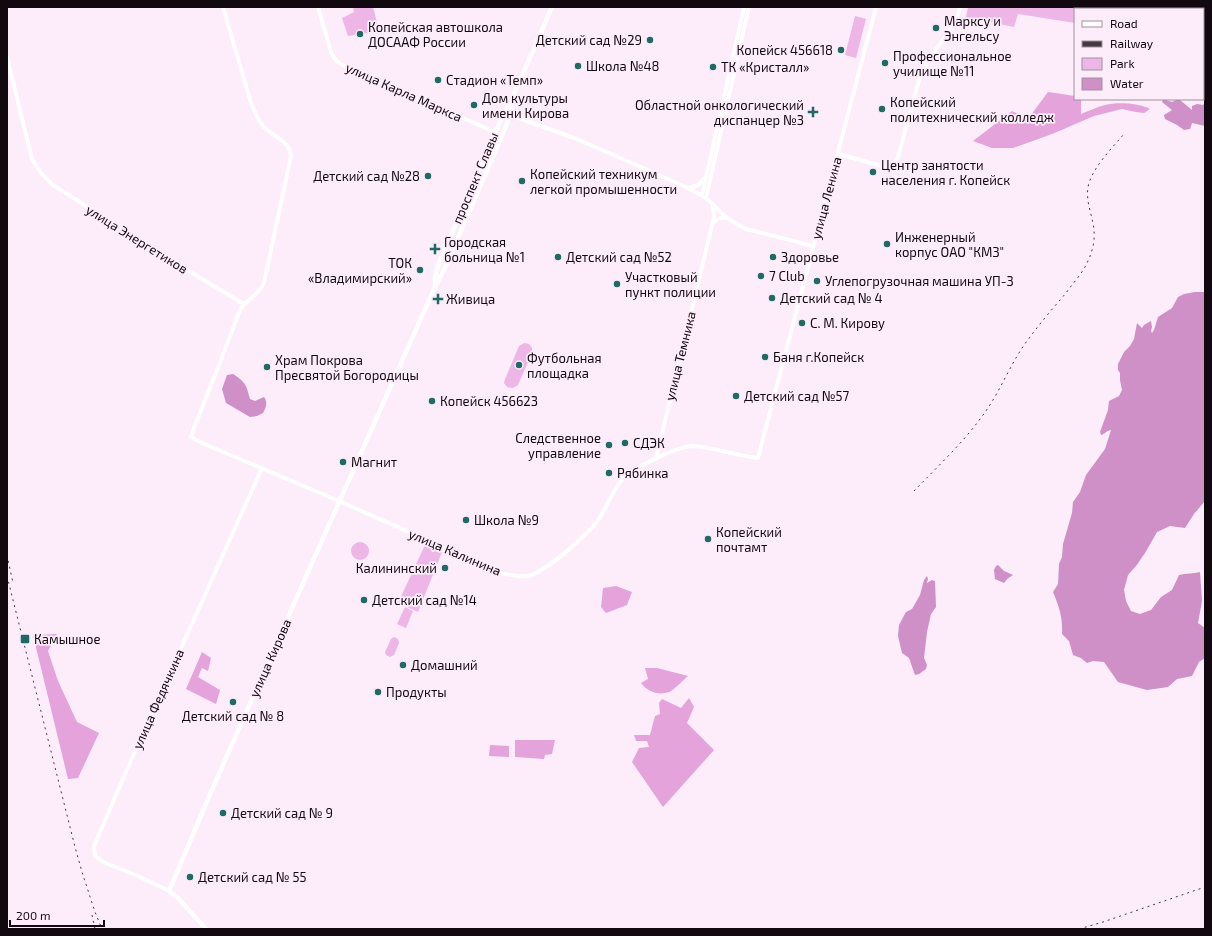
<svg xmlns="http://www.w3.org/2000/svg" width="1212" height="936" font-family="'Exo 2',sans-serif">
<rect width="100%" height="100%" fill="#fdecfa"/>
<path fill="#edb6e6" d="M353,7H373L379,31L348,36L342,18L354,12Z
M968,7H1111L1109,9H1075V23L1018,14L1014,27L966,17Z
M855,16L866,19L856,58L845,55Z
M524,343L529,344L532,348V353L518,385L513,388L507,387L504,383L505,379L519,346Z
M351 551a9 9 0 1 1 18 0a9 9 0 1 1-18 0Z
M425,545L442,552L418,612L398,603Z
M405,607L413,611L406,628L397,624Z
M394,637L398,639L399,643L394,655L390,657L386,655L385,652L391,639Z"/>
<path fill="#e4a3db" d="M1048,92L1075,96V99H1081V114C1089,111 1097,107 1105,105C1117,102 1139,103 1150,109L1144,113L1136,112L1122,109L1094,116L1052,134L1013,148H992L973,141L1012,111L1028,119Z
M616,586L632,592L627,605L606,613L601,607L603,588Z
M57,634L48,651L58,681L77,722L99,733L78,778L68,779L33,635Z
M202,652L211,658L208,671L202,668L198,677L220,690L216,704L186,689Z
M645,668H657L688,676C683,680 674,690 669,692C658,696 647,691 641,683L648,679Z
M689,698L694,707L687,723L714,750L663,807L632,762L639,748L649,747L647,741H636L634,735H650L655,716L660,714L659,703L662,699L681,708Z
M515,740H555L552,754L545,755L544,759L515,757Z
M490,745L509,746V757L489,756Z"/>
<path fill="#cf8fc7" d="M1163,99L1172,102L1176,100H1180L1192,110V106L1197,104L1203,105L1205,103V126L1192,123L1190,129L1184,130L1177,125L1165,119L1164,115L1172,110L1162,102Z
M1195,292H1205V501L1194,514L1185,528L1170,526L1157,532L1145,553L1136,566L1128,575L1124,590L1126,601L1131,611L1140,614L1151,610L1161,597L1172,590L1179,575C1187,573 1193,574 1200,572L1202,601L1198,623L1205,628V658L1199,662L1192,676L1177,679L1168,687L1147,690L1118,682L1104,662L1093,661L1087,663L1081,658L1073,655L1069,641L1062,634C1063,618 1059,606 1053,592L1058,584L1059,564L1062,557L1063,544L1072,513L1073,502L1080,492L1086,475L1105,449L1111,430C1107,430 1105,434 1101,435L1100,432L1108,410L1109,401L1119,396L1122,390L1120,380V373L1118,370V364L1124,352L1130,346L1134,339L1137,323L1142,328L1144,325L1151,321L1152,327L1151,331L1152,333L1154,330L1158,317L1172,308L1178,297L1184,294Z
M233,374C246,383 246,384 250,399L255,401L264,397C268,402 266,408 263,413L257,416L250,417L226,403L222,389L227,375Z
M998,565L1004,571L1013,575L1007,579L1004,583L995,579L994,570L996,566Z
M927,576L928,579L927,583L932,580L935,581L936,607L931,614L927,632L924,658L927,665L926,669L919,674L915,675L909,658L902,653L898,636L899,625L906,612L912,609L920,595L924,580Z"/>
<g fill="none" stroke-linecap="round" stroke-linejoin="round">
<path stroke="#fff" stroke-width="4" d="M223,7L251,103C254,111 258,119 263,126C272,136 290,141 291,156L264,283C259,295 247,299 240,310L219,365L194,428L191,437L202,443L339,501L504,574C512,575 520,577 528,576C546,572 588,534 599,519C607,507 612,491 622,480C631,468 677,447 692,446C699,446 706,448 713,449C728,452 743,456 758,458L876,7
M318,7L331,52C334,59 338,63 344,66L495,132
M7,57L32,159L41,173L53,185L172,261L244,304
M510,115L577,139L686,187L706,198L727,218L746,229L813,246
M838,154L886,167C892,166 895,163 898,157L921,73L931,56L955,23L957,18L960,7
M688,188L698,185L704,178
M702,195L744,7
M706,198L749,7
M712,225C716,219 720,217 727,218
M656,459L712,225L714,216L713,207
M169,891L138,876L103,862L95,856L94,846L146,726L262,468"/>
<path stroke="#fff" stroke-width="4.5" d="M435,286V279L438,265L504,113L514,94L552,7
M206,929L178,898L169,891L211,792L312,563L435,287L445,268L507,124L514,94"/>
<path stroke="#453a44" stroke-width="1" stroke-dasharray="2 4" stroke-linecap="butt" d="M914,491C937,467 963,443 983,415C1001,391 1011,361 1030,337C1041,322 1054,307 1066,293C1073,283 1082,274 1087,263C1092,253 1095,242 1094,231C1093,215 1084,200 1089,183C1095,165 1112,148 1124,134
M7,555L13,583
M7,576L75,847L82,872L95,912L102,929
M92,915L95,929
M1079,929L1103,922L1205,887"/>
</g>
<g fill="#1f6a64" stroke="#fdecfa" stroke-width="1.5">
<circle cx="936" cy="28" r="4"/>
<circle cx="360" cy="34" r="4"/>
<circle cx="650" cy="40" r="4"/>
<circle cx="841" cy="50" r="4"/>
<circle cx="885" cy="63" r="4"/>
<circle cx="578" cy="66" r="4"/>
<circle cx="713" cy="67" r="4"/>
<circle cx="438" cy="80" r="4"/>
<circle cx="474" cy="105" r="4"/>
<circle cx="882" cy="109" r="4"/>
<path d="M811 106h4v4h4v4h-4v4h-4v-4h-4v-4h4z"/>
<circle cx="873" cy="172" r="4"/>
<circle cx="428" cy="176" r="4"/>
<circle cx="522" cy="181" r="4"/>
<circle cx="887" cy="244" r="4"/>
<path d="M433 243h4v4h4v4h-4v4h-4v-4h-4v-4h4z"/>
<circle cx="558" cy="257" r="4"/>
<circle cx="773" cy="257" r="4"/>
<circle cx="420" cy="270" r="4"/>
<circle cx="761" cy="276" r="4"/>
<circle cx="817" cy="281" r="4"/>
<circle cx="617" cy="284" r="4"/>
<circle cx="772" cy="298" r="4"/>
<path d="M436 293h4v4h4v4h-4v4h-4v-4h-4v-4h4z"/>
<circle cx="802" cy="323" r="4"/>
<circle cx="765" cy="357" r="4"/>
<circle cx="519" cy="365" r="4"/>
<circle cx="267" cy="367" r="4"/>
<circle cx="736" cy="396" r="4"/>
<circle cx="432" cy="401" r="4"/>
<circle cx="625" cy="443" r="4"/>
<circle cx="609" cy="445" r="4"/>
<circle cx="343" cy="462" r="4"/>
<circle cx="609" cy="473" r="4"/>
<circle cx="466" cy="520" r="4"/>
<circle cx="708" cy="539" r="4"/>
<circle cx="445" cy="568" r="4"/>
<circle cx="364" cy="600" r="4"/>
<rect x="20" y="634" width="10" height="10" rx="2"/>
<circle cx="403" cy="665" r="4"/>
<circle cx="378" cy="692" r="4"/>
<circle cx="233" cy="702" r="4"/>
<circle cx="223" cy="813" r="4"/>
<circle cx="190" cy="877" r="4"/>
</g>
<g text-anchor="middle" stroke-width="3.5" stroke-linejoin="round" paint-order="stroke">
<g font-size="13" fill="#110810" stroke="#fdecfa" text-anchor="start">
<text x="944" y="26">Марксу и<tspan x="944" dy="15">Энгельсу</tspan></text>
<text x="368" y="32">Копейская автошкола<tspan x="368" dy="15">ДОСААФ России</tspan></text>
<text x="642" y="45" text-anchor="end">Детский сад №29</text>
<text x="833" y="55" text-anchor="end">Копейск 456618</text>
<text x="893" y="61">Профессиональное<tspan x="893" dy="15">училище №11</tspan></text>
<text x="586" y="71">Школа №48</text>
<text x="721" y="72">ТК «Кристалл»</text>
<text x="446" y="85">Стадион «Темп»</text>
<text x="482" y="103">Дом культуры<tspan x="482" dy="15">имени Кирова</tspan></text>
<text x="890" y="107">Копейский<tspan x="890" dy="15">политехнический колледж</tspan></text>
<text x="804" y="110" text-anchor="end">Областной онкологический<tspan x="804" dy="15">диспанцер №3</tspan></text>
<text x="881" y="170">Центр занятости<tspan x="881" dy="15">населения г. Копейск</tspan></text>
<text x="530" y="179">Копейский техникум<tspan x="530" dy="15">легкой промышенности</tspan></text>
<text x="420" y="181" text-anchor="end">Детский сад №28</text>
<text x="895" y="242">Инженерный<tspan x="895" dy="15">корпус ОАО "КМЗ"</tspan></text>
<text x="444" y="247">Городская<tspan x="444" dy="15">больница №1</tspan></text>
<text x="566" y="262">Детский сад №52</text>
<text x="781" y="262">Здоровье</text>
<text x="412" y="268" text-anchor="end">ТОК<tspan x="412" dy="15">«Владимирский»</tspan></text>
<text x="769" y="281">7 Club</text>
<text x="625" y="282">Участковый<tspan x="625" dy="15">пункт полиции</tspan></text>
<text x="825" y="286">Углепогрузочная машина УП-3</text>
<text x="780" y="303">Детский сад № 4</text>
<text x="446" y="304">Живица</text>
<text x="810" y="328">С. М. Кирову</text>
<text x="773" y="362">Баня г.Копейск</text>
<text x="527" y="363">Футбольная<tspan x="527" dy="15">площадка</tspan></text>
<text x="275" y="365">Храм Покрова<tspan x="275" dy="15">Пресвятой Богородицы</tspan></text>
<text x="744" y="401">Детский сад №57</text>
<text x="440" y="406">Копейск 456623</text>
<text x="601" y="443" text-anchor="end">Следственное<tspan x="601" dy="15">управление</tspan></text>
<text x="633" y="448">СДЭК</text>
<text x="351" y="467">Магнит</text>
<text x="617" y="478">Рябинка</text>
<text x="474" y="525">Школа №9</text>
<text x="716" y="537">Копейский<tspan x="716" dy="15">почтамт</tspan></text>
<text x="437" y="573" text-anchor="end">Калининский</text>
<text x="372" y="605">Детский сад №14</text>
<text x="34" y="644">Камышное</text>
<text x="411" y="670">Домашний</text>
<text x="386" y="697">Продукты</text>
<text x="233" y="721" text-anchor="middle">Детский сад № 8</text>
<text x="231" y="818">Детский сад № 9</text>
<text x="198" y="882">Детский сад № 55</text>
</g>
<g font-size="13" fill="#110810" stroke="#fdecfa">
<text transform="translate(404 92) rotate(24)" y="5">улица Карла Маркса</text>
<text transform="translate(475 178) rotate(-67)" y="5">проспект Славы</text>
<text transform="translate(826 198) rotate(-75)" y="5">улица Ленина</text>
<text transform="translate(137 239) rotate(32)" y="5">улица Энергетиков</text>
<text transform="translate(680 356) rotate(-76)" y="5">улица Темника</text>
<text transform="translate(455 552) rotate(23)" y="5">улица Калинина</text>
<text transform="translate(270 658) rotate(-66)" y="5">улица Кирова</text>
<text transform="translate(158 699) rotate(-66)" y="5">улица Федячкина</text>
</g>
</g>
<rect width="1212" height="936" fill="none" stroke="#110810" stroke-width="16"/>
<rect x="1074" y="8" width="130" height="92" fill="#fdecfa" stroke="#9f919c"/>
<rect x="1082" y="21" width="20" height="6" fill="#ffffff" stroke="#9f919c"/>
<text x="1110" y="28" font-size="12" fill="#110810">Road</text>
<rect x="1082" y="41" width="20" height="6" fill="#453a44" stroke="#9f919c"/>
<text x="1110" y="48" font-size="12" fill="#110810">Railway</text>
<rect x="1082" y="58" width="20" height="12" fill="#edb6e6" stroke="#9f919c"/>
<text x="1110" y="68" font-size="12" fill="#110810">Park</text>
<rect x="1082" y="78" width="20" height="12" fill="#cf8fc7" stroke="#9f919c"/>
<text x="1110" y="88" font-size="12" fill="#110810">Water</text>
<path d="M10 920v6h94v-6" fill="none" stroke="#110810" stroke-width="2"/>
<text x="16" y="920" font-size="12" fill="#110810" stroke="#fdecfa" stroke-width="3" paint-order="stroke">200 m</text>
</svg>
